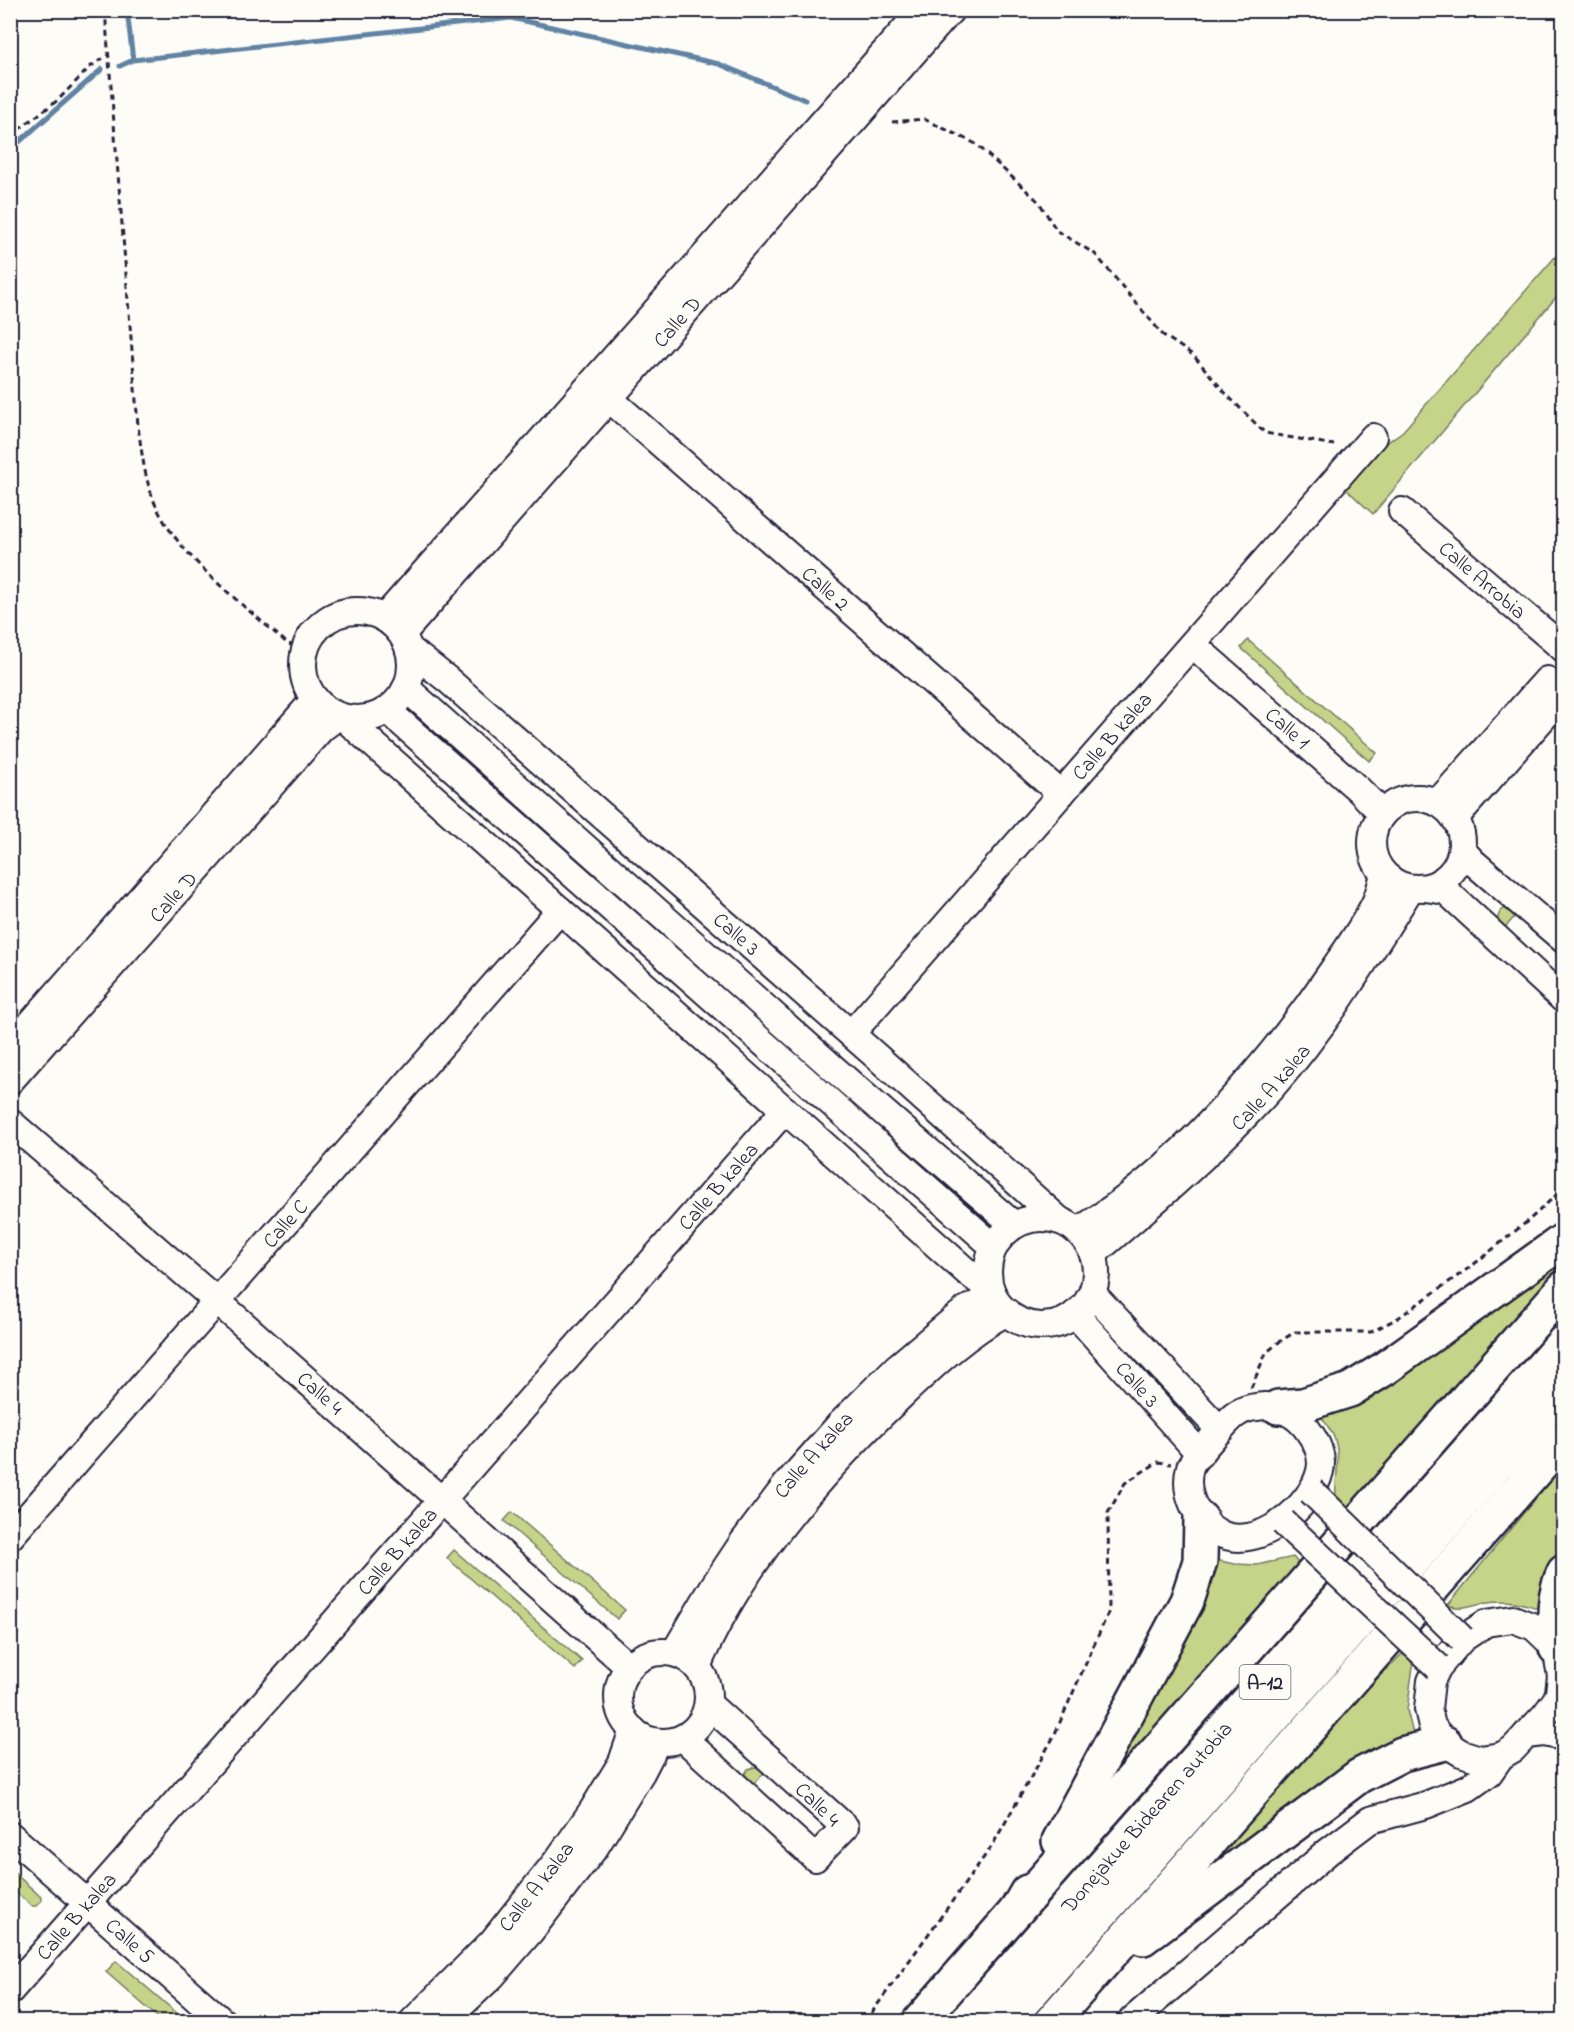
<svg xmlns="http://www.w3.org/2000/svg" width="1574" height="2032" font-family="'Indie Flower',sans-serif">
<rect width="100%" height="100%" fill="#fdfcf7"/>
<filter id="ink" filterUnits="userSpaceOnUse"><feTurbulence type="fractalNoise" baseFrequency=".0167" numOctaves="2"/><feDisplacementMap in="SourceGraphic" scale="12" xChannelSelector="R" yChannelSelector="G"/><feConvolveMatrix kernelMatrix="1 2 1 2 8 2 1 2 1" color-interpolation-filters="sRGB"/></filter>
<g filter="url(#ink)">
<path fill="#c5d488" stroke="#747b62" stroke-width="1.5" d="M1563,248V289L1373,514L1346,489L1385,444L1403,431Z
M1248,640L1377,753L1369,761L1241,648Z
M423,720L613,886L606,893L417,727Z
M625,897L839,1086L833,1093L619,904Z
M1505,908H1512L1518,913L1500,933L1496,922L1500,912Z
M850,1095L983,1213L978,1219L844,1101Z
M1563,1256V1272L1340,1515C1329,1489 1344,1463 1334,1437C1331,1430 1325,1423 1321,1416L1344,1410Z
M1117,1332L1193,1420V1425H1187L1111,1337Z
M1563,1465V1560L1540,1609C1524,1603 1507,1599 1489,1602C1474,1603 1463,1611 1448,1605Z
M512,1512L625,1610L617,1619L504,1521Z
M454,1550L582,1661L575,1669L447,1558Z
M1293,1557L1298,1563L1216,1673L1075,1833L1213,1577L1214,1560L1235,1564L1257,1565Z
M1402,1654L1410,1659L1413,1666L1407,1710L1413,1734L1369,1756L1167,1908L1333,1723Z
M755,1767L768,1769L749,1788L743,1777L748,1769Z
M11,1870L41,1897L42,1900L36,1906H32L11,1888Z
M116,1961L186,2021H162L106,1972Z"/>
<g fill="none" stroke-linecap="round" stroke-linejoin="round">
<path stroke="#6082a3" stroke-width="5" d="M127,10L133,60
M120,66L133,60L511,18L719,64L805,100
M10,150L102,69"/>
<defs>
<g id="minor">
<path id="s1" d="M597,388L1061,794"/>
<path id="s2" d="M1402,511L1564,649"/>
<circle cx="357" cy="665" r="54"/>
<path d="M384,618L922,10"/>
<path id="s3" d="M402,634L951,10"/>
<path id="s4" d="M1193,645L1358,789L1382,813"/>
<path id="s5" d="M409,649L448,680L876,1056L1059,1220"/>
<path d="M406,688L850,1083L1014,1225"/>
<path d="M387,710L994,1247"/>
<path d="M344,718L967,1272L991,1290"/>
<circle cx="1417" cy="843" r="45"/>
<path d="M1438,802L1547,680"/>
<path d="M1455,818L1564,694"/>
<path d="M1462,850L1473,862L1564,940"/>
<path d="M1425,888L1446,891L1564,1000"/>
<path id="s6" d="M851,1034L1373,437"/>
<path d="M10,1047L315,699"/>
<path id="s7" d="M10,1081L322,728L338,716"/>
<path id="s8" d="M10,1122L241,1322L629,1667"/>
<circle cx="1042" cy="1272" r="54"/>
<path d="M1078,1231C1174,1173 1267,1067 1330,974C1345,952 1362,929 1374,905C1379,896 1381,884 1384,875"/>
<path id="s9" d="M1093,1254C1156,1201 1218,1147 1273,1086C1326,1026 1368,956 1411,888"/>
<path d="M1092,1293L1220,1430"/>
<path id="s10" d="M1075,1314L1200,1454"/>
<path d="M1265,1406C1281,1407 1297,1415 1307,1429C1316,1441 1324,1455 1320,1471C1312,1507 1256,1553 1219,1533C1196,1521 1183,1492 1190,1467C1192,1460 1228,1420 1235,1415C1244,1408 1254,1407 1265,1406Z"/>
<path id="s11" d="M10,1537L560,910"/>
<path d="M1513,1619L1534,1627L1556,1648L1561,1676L1559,1693L1556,1700L1545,1715L1513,1749L1501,1756L1480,1759L1461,1753L1445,1743L1432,1726L1428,1709L1431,1681L1438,1667L1462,1639L1486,1623Z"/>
<circle cx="663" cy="1697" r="45"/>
<path id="s12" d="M674,1653L715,1584L743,1542L786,1485L840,1424L896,1368L953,1320L967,1309L994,1296"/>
<path d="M697,1667C740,1565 821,1472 901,1396C934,1365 966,1334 1007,1312"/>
<path d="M1526,1735L1544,1733L1564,1737"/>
<path d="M683,1738L815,1858L845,1827L708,1704"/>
<path id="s13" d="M10,1835L223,2022"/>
<path id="s14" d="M10,1991L785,1110"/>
<path id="s15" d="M412,2022L492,1942L559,1858L592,1811L622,1762L633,1730"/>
<path d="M443,2022L492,1976L530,1932L596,1846L641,1773L657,1742"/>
<path d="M1130,2022L1329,1851L1370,1820L1426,1805L1468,1788L1489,1773L1501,1756"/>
</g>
<g id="highway">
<path d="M1278,1407L1303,1405L1350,1390L1384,1369L1564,1240"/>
<path d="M1556,1648C1555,1622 1552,1596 1564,1572"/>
<path d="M1059,1841L1187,1601L1200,1561L1201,1519"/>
<path d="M1016,1911L1564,1288"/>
<path d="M1143,1938L1359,1776L1402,1754L1445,1743"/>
<path d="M919,2022L1016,1911L1027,1892"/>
<path id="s16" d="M966,2022L1564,1342"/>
<path d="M1005,2022L1564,1389"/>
<path d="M1051,2022L1564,1438"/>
</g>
</defs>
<use href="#minor" stroke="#22223b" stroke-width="30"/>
<use href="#highway" stroke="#22223b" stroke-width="38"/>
<path stroke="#22223b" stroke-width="3" stroke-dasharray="6 4.5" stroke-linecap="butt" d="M105,10L138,426C142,454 145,483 157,508C181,559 245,606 288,644L305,648
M892,122L924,119L976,144L1039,202L1057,231L1095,254L1163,335L1193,355L1228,396L1265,433L1334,445
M10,136L58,100L90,67L109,54
M1251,1388L1266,1353L1279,1342L1295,1332H1371L1398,1318L1473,1265L1529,1220L1564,1188
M865,2022L992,1846L1053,1738L1109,1611L1108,1513L1125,1483L1158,1462L1171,1464"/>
<use href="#minor" stroke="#fdfcf7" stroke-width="26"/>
<use href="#highway" stroke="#fdfcf7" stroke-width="33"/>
<defs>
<path id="minor-bridge" d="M1311,1491L1462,1639
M1283,1522L1438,1667"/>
</defs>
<use href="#minor-bridge" stroke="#22223b" stroke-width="30" stroke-linecap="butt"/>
<use href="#minor-bridge" stroke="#fdfcf7" stroke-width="26"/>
</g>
</g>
<g text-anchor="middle" stroke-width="4.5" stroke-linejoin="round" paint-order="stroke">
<rect fill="#fdfcf7" stroke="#646373" stroke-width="1.5" x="1239.5" y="1665" width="51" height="34" rx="4.5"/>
<g font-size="20" font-weight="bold" fill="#22223b">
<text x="1265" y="1689">A-12</text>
</g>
<g font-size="21" fill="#22223b" stroke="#fdfcf7">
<text dy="7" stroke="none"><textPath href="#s3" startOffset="416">Calle D</textPath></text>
<text dy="7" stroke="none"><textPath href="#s2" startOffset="106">Calle Arrobia</textPath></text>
<text dy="7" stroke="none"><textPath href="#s1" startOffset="304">Calle 2</textPath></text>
<text dy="7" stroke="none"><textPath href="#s4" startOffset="126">Calle 1</textPath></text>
<text dy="7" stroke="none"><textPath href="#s6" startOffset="396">Calle B kalea</textPath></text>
<text dy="7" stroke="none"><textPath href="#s7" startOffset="246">Calle D</textPath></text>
<text dy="7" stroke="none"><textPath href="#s5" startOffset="434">Calle 3</textPath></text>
<text dy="7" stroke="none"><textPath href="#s9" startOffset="244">Calle A kalea</textPath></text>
<text dy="7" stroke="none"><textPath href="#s14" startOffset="1072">Calle B kalea</textPath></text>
<text dy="7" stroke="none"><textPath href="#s11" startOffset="417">Calle C</textPath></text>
<text dy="7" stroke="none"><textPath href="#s10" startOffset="94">Calle 3</textPath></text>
<text dy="7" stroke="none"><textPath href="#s8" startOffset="412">Calle 4</textPath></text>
<text dy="7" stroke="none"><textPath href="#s12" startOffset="243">Calle A kalea</textPath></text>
<text dy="7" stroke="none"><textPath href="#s14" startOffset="586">Calle B kalea</textPath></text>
<text transform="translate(818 1804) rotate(44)" y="7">Calle 4</text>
<text dy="7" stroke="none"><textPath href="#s16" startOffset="273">Donejakue Bidearen autobia</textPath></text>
<text dy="7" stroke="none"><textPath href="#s15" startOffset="184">Calle A kalea</textPath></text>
<text dy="7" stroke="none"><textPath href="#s14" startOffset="100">Calle B kalea</textPath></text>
<text dy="7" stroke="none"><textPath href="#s13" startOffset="160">Calle 5</textPath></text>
</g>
</g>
<rect width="1574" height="2032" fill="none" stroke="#fdfcf7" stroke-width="36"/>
<rect x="18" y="18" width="1538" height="1996" fill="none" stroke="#22223b" stroke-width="2" filter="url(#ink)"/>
</svg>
